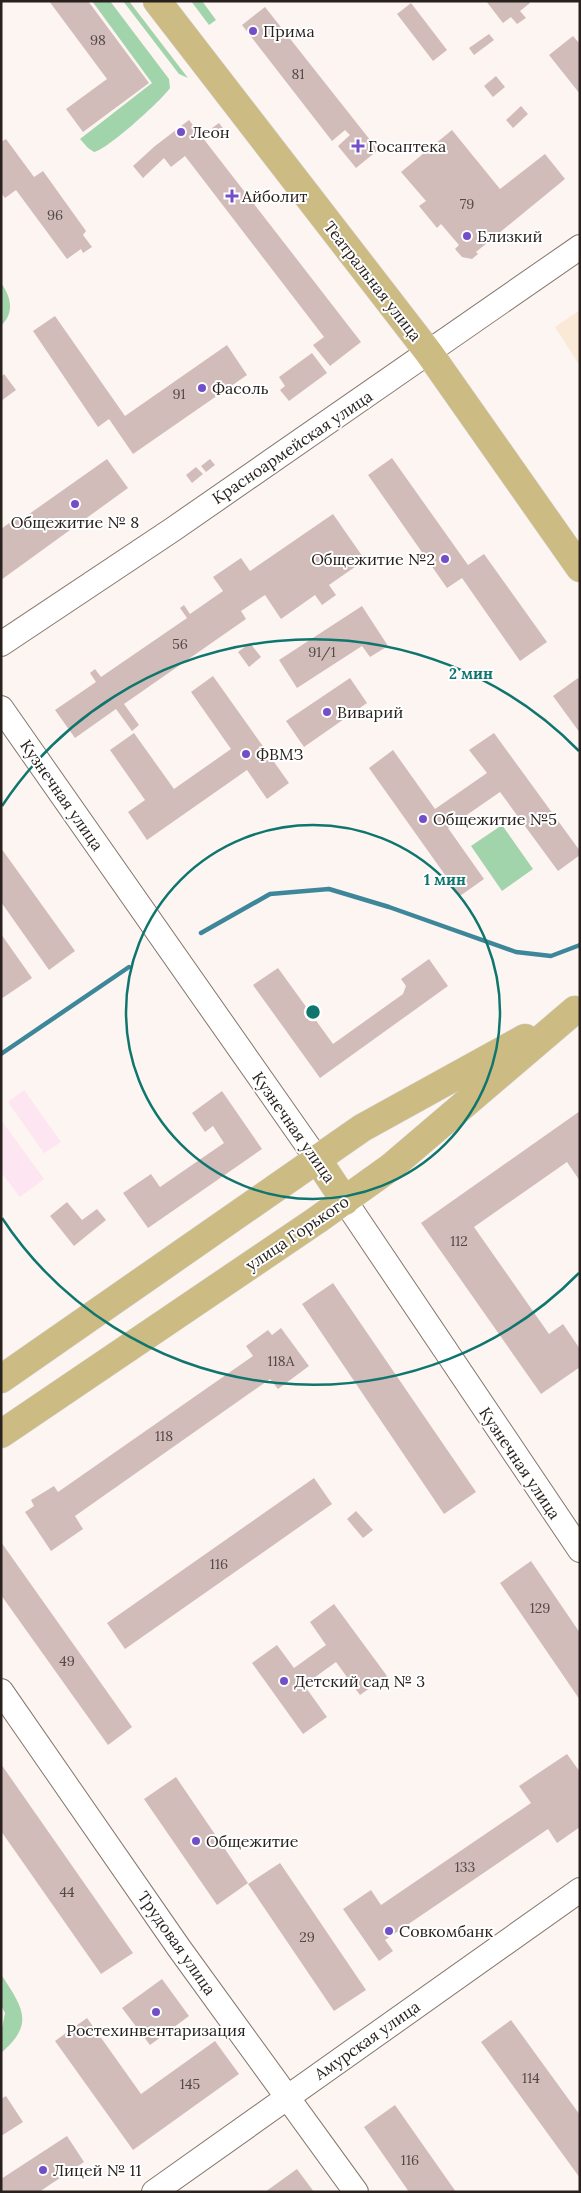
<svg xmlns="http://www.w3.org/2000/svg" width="581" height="2193" font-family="Lora,serif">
<rect width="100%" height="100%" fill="#fdf5f1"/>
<path fill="#fde5f1" d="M24,1090L61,1142L44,1153L8,1102Z
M1,1120L44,1179L20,1197L1,1172Z"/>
<path fill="#fbe9d8" d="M580,310V366L555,327Z"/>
<path fill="#a2d4ac" d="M92,1H110L169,79L170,88C162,100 107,150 94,152L88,148L80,139L152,83Z
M123,1H129L188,78L179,74Z
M191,1H202L216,20L209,25Z
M1,283C11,297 15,312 1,326Z
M502,825L533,869L502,891L471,846Z
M1,1974C22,2007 36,2023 1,2053V2033L5,2013L1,2005Z"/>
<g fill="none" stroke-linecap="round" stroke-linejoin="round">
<path stroke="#3e879b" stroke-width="4.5" d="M201,933L270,894L329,889L389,907L516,952L551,956L580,945
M1,1054L129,967"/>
</g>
<path fill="#d2bcba" d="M49,1H88L149,83L83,132L66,109L107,79Z
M486,1H529L530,3L520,11L526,18L517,24L511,17L503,23Z
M411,3L447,50L433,61L397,14Z
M265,7L378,150L356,168L338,146L350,135L345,130L332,141L242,25Z
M489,34L494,40L474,55L469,48Z
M573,36L580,44V94L549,55Z
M496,76L505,87L493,97L484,86Z
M521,106L528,114L513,128L506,120Z
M189,120L361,342L330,366L313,345L324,337L185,156L171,167L164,158L143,178L133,166L155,146Z
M219,123L225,131L218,136L212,128Z
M452,130L500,189L545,154L565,179L476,252L478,254L472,259L462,257L455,249L459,245L441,224L437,228L419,206L426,201L401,172Z
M6,139L34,177L43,171L86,231L83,235L92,247L83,253L81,249L67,259L16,190L5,198L1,193V142Z
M55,316L125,416L227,345L247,375L133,454L109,419L98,427L33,331Z
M312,353L327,373L289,401L280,390L285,386L279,377Z
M4,374L16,390L1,401V377Z
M392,458L468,565L484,554L547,642L520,661L462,578L447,588L368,475Z
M107,459L128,488L1,580V529L19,516L22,519Z
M210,459L215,465L206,472L201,466Z
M196,467L203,474L192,483L186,475Z
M333,514L365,560L329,585L336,595L322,605L315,595L281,619L265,595L241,611L246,619L124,704L139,725L132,731L116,709L75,738L55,710L96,682L90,673L95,669L101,677L187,618L180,608L184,605L190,614L223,591L213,577L241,558L250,571Z
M362,606L388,646L370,657L362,646L297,688L279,660Z
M250,643L261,657L249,667L238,652Z
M213,676L289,783L267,799L247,770L147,840L128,812L145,800L110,750L134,733L174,789L231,749L191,692Z
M350,678L367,703L304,747L286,721Z
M578,678L580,681V733L553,696Z
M494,733L580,851V855L558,871L500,792L448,828L484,879L460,896L369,768L393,750L435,809L487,773L469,750Z
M1,848L75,951L49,970L1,902Z
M1,934L32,978L1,999Z
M429,959L448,986L320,1078L253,985L278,968L333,1044L403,994L406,986L401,979Z
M222,1091L262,1149L148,1228L123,1193L151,1174L160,1187L224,1143L213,1126L205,1132L192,1113Z
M580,1111V1181L567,1162L474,1227L549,1334L563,1324L580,1349V1367L541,1394L421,1223Z
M67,1202L82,1220L97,1209L106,1220L74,1246L50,1216Z
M333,1283L476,1492L444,1514L302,1304Z
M281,1328L309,1366L278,1389L270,1379L75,1516L83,1529L51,1551L25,1512L34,1506L31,1500L54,1486L58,1492L253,1356L246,1346L268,1330L272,1335Z
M314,1478L332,1504L125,1649L107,1623Z
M356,1511L373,1530L363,1538L347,1519Z
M1,1542L132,1727L108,1745L1,1595Z
M531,1561L580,1633V1700L500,1583Z
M334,1604L387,1676L360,1695L336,1662L304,1685L327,1717L303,1734L252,1663L277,1645L294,1668L326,1645L310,1622Z
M567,1754L580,1772V1827L557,1843L548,1829L385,1940L393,1951L379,1961L343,1909L371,1890L381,1905L531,1803L519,1786Z
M1,1764L133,1953L101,1974L1,1831Z
M176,1777L248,1883L217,1905L144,1799Z
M280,1863L366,1990L334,2011L248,1884Z
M162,1979L189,2016L150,2045L122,2008Z
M87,2018L141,2094L215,2041L239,2074L133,2150L55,2041Z
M511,2020L580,2115V2178L481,2042Z
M6,2096L23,2122L1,2136V2099Z
M395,2105L456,2192H409L364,2127Z
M67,2136L84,2162L39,2192H1V2179Z
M297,2169L314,2192H265Z"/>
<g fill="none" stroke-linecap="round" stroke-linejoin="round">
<defs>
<path id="tertiary" d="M1,644L172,530L580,247
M1,708L317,1159
M345,1201L580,1550
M1,1691L179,1948L356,2192
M154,2192L580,1890"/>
<path id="primary" d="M157,1L429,353L580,568
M317,1159L345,1201
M1,1379L362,1128L525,1038
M1,1434L317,1220L391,1167L575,1010"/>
</defs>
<use href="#tertiary" stroke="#87766d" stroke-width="26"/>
<use href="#primary" stroke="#d4d3d2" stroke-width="29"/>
<use href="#tertiary" stroke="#fff" stroke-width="24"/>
<use href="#primary" stroke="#ccbc83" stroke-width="28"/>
</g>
<g fill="none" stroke="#0f766e" stroke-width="2.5">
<circle cx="313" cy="1012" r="187"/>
<path d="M579 1273A373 373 0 0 1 2 1218M2 806A373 373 0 0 1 579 751"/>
</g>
<g fill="#724ec8" stroke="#fff" stroke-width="2">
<circle cx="253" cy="31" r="5"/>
<circle cx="181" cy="132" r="5"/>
<path d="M355.5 138.5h5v5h5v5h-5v5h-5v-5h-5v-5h5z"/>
<path d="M229.5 188.5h5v5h5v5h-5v5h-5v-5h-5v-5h5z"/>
<circle cx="467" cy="236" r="5"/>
<circle cx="202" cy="388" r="5"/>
<circle cx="75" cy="504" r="5"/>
<circle cx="445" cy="559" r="5"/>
<circle cx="327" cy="712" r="5"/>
<circle cx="246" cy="754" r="5"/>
<circle cx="423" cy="819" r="5"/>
<circle cx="284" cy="1681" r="5"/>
<circle cx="196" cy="1841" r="5"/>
<circle cx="389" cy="1931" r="5"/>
<circle cx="156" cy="2012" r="5"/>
<circle cx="43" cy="2170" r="5"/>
</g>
<g text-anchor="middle" stroke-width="4" stroke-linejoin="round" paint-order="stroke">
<g font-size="14" fill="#524844">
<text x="98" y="45">98</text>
<text x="298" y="79">81</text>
<text x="467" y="209">79</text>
<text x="55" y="220">96</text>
<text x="179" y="399">91</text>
<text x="180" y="649">56</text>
<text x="322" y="657">91/1</text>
<text x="459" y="1246">112</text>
<text x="281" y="1366">118А</text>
<text x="164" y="1441">118</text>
<text x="219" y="1569">116</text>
<text x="540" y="1613">129</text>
<text x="67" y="1666">49</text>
<text x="465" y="1872">133</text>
<text x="67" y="1897">44</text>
<text x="307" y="1942">29</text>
<text x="531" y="2083">114</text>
<text x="190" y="2089">145</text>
<text x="410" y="2165">116</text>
</g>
<g font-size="16" fill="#28211d" stroke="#fff" text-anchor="start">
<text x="263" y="37">Прима</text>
<text x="191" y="138">Леон</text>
<text x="368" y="152">Госаптека</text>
<text x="242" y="202">Айболит</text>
<text x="477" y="242">Близкий</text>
<text x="212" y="394">Фасоль</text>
<text x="75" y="528" text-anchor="middle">Общежитие № 8</text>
<text x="435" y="565" text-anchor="end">Общежитие №2</text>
<text x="337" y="718">Виварий</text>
<text x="256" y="760">ФВМЗ</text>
<text x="433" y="825">Общежитие №5</text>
<text x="294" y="1687">Детский сад № 3</text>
<text x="206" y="1847">Общежитие</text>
<text x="399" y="1937">Совкомбанк</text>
<text x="156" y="2036" text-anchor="middle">Ростехинвентаризация</text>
<text x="53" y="2176">Лицей № 11</text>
</g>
<g font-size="16" fill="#28211d" stroke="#fff">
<text transform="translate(373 281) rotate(52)" y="6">Театральная улица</text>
<text transform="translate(292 447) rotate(-34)" y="6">Красноармейская улица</text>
<text transform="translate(62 795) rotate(55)" y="6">Кузнечная улица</text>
<text transform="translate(294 1127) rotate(55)" y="6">Кузнечная улица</text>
<text transform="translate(297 1233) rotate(-34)" y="6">улица Горького</text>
<text transform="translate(520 1463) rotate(56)" y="6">Кузнечная улица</text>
<text transform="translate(177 1943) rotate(55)" y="6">Трудовая улица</text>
<text transform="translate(367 2040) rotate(-35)" y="6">Амурская улица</text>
</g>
</g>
<circle cx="313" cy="1012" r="8" fill="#0f766e" stroke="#fff" stroke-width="2.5"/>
<g font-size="15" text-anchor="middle" font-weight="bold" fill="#0f766e" stroke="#fff" stroke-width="4" stroke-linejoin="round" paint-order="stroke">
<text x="471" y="679">2 мин</text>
<text x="445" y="885">1 мин</text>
</g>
<rect width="581" height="2193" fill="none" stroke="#28211d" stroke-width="5"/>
</svg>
